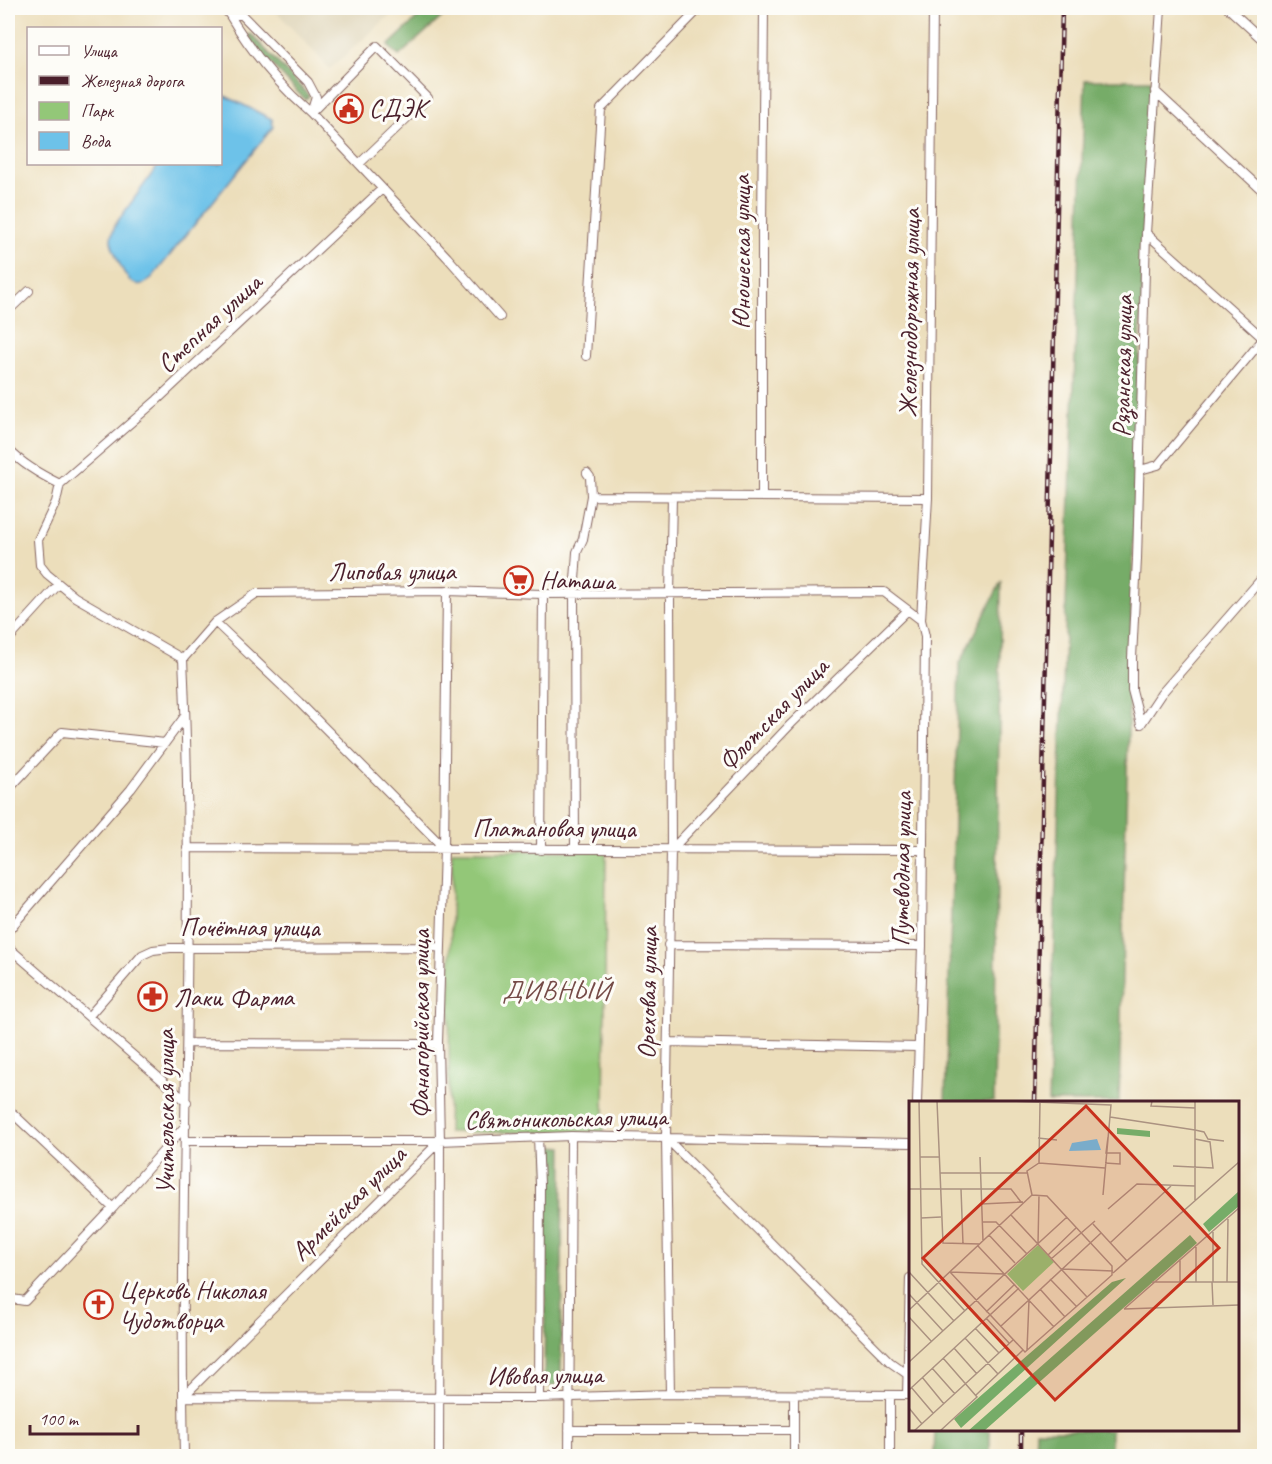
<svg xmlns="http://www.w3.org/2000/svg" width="1272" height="1464" font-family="Caveat,sans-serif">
<rect width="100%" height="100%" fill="#fdfcf7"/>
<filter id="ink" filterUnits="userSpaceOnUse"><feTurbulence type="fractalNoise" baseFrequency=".0167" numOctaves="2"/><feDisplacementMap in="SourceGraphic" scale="12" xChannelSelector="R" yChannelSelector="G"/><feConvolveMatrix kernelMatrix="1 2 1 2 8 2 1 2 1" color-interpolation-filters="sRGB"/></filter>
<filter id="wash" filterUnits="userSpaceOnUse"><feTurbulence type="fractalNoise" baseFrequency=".008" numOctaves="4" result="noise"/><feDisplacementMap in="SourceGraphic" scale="24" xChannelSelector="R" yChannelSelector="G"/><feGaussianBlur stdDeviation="1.35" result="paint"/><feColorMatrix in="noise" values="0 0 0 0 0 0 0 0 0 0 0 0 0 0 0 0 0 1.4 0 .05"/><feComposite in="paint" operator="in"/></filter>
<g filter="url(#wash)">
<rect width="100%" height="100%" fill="#ecdebb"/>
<path fill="#dbd0b1" d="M273,8H398L330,69Z"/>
<path fill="#93c778" stroke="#6e7352" stroke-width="1.5" d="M452,851H606L604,1133L448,1132Z"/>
<path fill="#76ac68" stroke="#60664a" stroke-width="1.5" d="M428,8H452L399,56L388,46Z
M251,34L309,96L305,100L263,55L248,36Z
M1085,80H1151C1135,421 1127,762 1119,1102H1048Z
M1001,582L994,1102H945L959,665Z
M551,1146L563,1147L561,1379L554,1386H548L544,1381L547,1151Z
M935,1430H990V1456H934Z
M1036,1430H1111V1456H1035Z"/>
<path fill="#6dc2e9" stroke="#5c708a" stroke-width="1.5" d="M221,94L272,119L273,127L150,280C132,294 123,272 117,258C115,252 111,246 111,239C111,234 114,230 115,225L159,164H220Z"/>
</g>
<g filter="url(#ink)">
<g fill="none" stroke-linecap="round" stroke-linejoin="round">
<defs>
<path id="street" d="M223,8L229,14L242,15L308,82L316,97L311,113L447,257L500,317
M1228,8L1264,41
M229,14C250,50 279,85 311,113L377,46L428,98L359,164
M1155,91L1264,192
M1146,233L1264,339
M8,311L29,291
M586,356L601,109L700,8
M8,449C23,465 41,475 60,484
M1140,470L1158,465L1264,338
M60,484L157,400L382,189
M60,484L56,502L38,540L40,565L47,574L75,597L183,659
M591,496L928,498
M762,496V229L764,8
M921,620L928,498L933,8
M215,622L299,702L444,848
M8,640L58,585
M183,659L215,622L257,593L447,591L543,594L884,592L921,620L925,636L922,946L917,1102
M183,659C196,925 178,1191 184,1456
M1141,724L1132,690V658L1137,559L1146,233L1161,8
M1141,724L1161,694L1264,576
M8,790L62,732L165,743
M187,848L921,850
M575,849L574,594L577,552L583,539L591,496L590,477L587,473
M541,850L543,594
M671,850L791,724L908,610
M8,931L131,789L185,716
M668,945L922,946
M8,947L187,1102
M89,1016L142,955L153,950L170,948L441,947
M668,1042L917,1047
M187,1043L438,1044
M8,1109L113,1208
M538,1137L540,1184L539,1398
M666,1138L890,1362L907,1374
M186,1141H440L571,1136L910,1143
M8,1296L12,1299L25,1301L113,1208L186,1125
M670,1394L666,1138L671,850L670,594L672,497
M794,1395V1456
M890,1395V1456
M183,1397L539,1398L670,1394L907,1395L910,1278
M183,1397L440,1141
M569,1430H794
M439,1456L440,1141L438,1044L444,848L447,591
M569,1456L571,1136"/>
</defs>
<use href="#street" stroke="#83625d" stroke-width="10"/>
<use href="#street" stroke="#fff" stroke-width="8"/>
<defs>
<path id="rail" d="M1035,1102L1062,8
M1021,1456V1430"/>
</defs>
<use href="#rail" stroke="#4a1f2b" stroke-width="4.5"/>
<use href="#rail" stroke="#fdfcf7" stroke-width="2" stroke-dasharray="7" stroke-linecap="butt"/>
</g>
</g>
<defs>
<symbol id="civic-ring" viewBox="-11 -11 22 22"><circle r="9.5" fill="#fdfcf7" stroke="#c8321e" stroke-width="1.5"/><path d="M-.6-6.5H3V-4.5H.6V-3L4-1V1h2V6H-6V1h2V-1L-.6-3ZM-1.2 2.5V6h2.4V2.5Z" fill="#c8321e"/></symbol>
<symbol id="supermarket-ring" viewBox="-11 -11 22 22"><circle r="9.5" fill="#fdfcf7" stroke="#c8321e" stroke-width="1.5"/><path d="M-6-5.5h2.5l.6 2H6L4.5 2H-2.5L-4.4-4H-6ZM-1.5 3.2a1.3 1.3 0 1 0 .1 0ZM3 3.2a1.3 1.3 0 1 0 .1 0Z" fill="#c8321e"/></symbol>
<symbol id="pharmacy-ring" viewBox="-11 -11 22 22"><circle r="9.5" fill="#fdfcf7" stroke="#c8321e" stroke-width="1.5"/><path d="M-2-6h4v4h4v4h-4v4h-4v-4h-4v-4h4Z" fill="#c8321e"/></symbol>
<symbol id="church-ring" viewBox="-11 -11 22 22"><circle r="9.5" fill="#fdfcf7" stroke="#c8321e" stroke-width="1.5"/><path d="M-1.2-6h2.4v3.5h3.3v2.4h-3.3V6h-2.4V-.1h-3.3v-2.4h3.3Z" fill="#c8321e"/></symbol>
</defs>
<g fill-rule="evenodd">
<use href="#civic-ring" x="332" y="92" width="33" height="33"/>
<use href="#supermarket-ring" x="502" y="564" width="33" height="33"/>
<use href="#pharmacy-ring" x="136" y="980" width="33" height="33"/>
<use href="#church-ring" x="82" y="1288" width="33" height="33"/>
</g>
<g text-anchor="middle" stroke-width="6" stroke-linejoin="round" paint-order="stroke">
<g font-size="26" fill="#4a1f2b" stroke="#fdfcf7" text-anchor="start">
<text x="369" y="117">СДЭК</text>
<text x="540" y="589">Наташа</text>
<text x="174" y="1006">Лаки Фарма</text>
<text x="119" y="1299">Церковь Николая<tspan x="119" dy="30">Чудотворца</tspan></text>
</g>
<g font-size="26" fill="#4a1f2b" stroke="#fdfcf7">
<text transform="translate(741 252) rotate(-90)" y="9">Юношеская улица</text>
<text transform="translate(909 313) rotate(-89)" y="9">Железнодорожная улица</text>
<text transform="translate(209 323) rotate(-43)" y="9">Степная улица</text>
<text transform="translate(1122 366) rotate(-89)" y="9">Рязанская улица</text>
<text x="392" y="580">Липовая улица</text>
<text transform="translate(773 714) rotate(-46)" y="9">Флотская улица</text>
<text x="554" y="837">Платановая улица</text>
<text transform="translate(901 869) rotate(-89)" y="9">Путеводная улица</text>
<text x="250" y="936">Почётная улица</text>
<text transform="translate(647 993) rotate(-89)" y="9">Ореховая улица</text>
<text transform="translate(420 1024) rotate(-90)" y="9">Фанагорийская улица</text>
<text transform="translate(165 1112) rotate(-90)" y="9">Учительская улица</text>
<text transform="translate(566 1118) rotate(-1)" y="9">Святоникольская улица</text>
<text transform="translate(348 1203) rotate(-45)" y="9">Армейская улица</text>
<text transform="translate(545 1375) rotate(-1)" y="9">Ивовая улица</text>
</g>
<g font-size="27" letter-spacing="1.5" fill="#754b47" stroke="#fdfcf7">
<text x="557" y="999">ДИВНЫЙ</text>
</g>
</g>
<g transform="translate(909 1101)">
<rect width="330" height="330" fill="#ecdebb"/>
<path d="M129,144L145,161L114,190L98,173Z" fill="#93c778"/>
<path d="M208,27L241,30V36L208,33ZM330,90V105L300,131L294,123ZM281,134L288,142L75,330H59ZM217,177L52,327L45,318L203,181Z" fill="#76ac68"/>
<path d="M188,38L192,49L160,50L163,42Z" fill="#6dc2e9"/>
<path fill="none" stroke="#ab9281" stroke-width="1.5" d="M10,0L13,163L56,210M28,0L34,142L71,143M103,0L202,4L194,94M243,0L242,5L286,7M201,16L286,29L295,31L299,38L315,40M129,37L148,39M11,56H31M71,56L74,140M130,62L131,2M196,62L211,63V52H197L199,36M264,65L304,67L301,41L286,38M31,72H118M0,88H102L112,101M52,88L54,143M123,94L118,70L130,62L196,67M286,99V0M72,103L114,101M199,108L228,83L286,85M102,114L178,196M12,117L32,116M73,121H87L118,153M184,123L218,160M304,131V181M80,134L106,162M201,142L262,85M129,143L130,94M287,144V181M69,145L145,226M139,154L167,127M142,158L186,120M271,158V181M153,168L204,170M0,171L45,220M41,171L116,251L203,174V165L138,95L123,94M41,171L95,173M204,172L330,61M141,178L168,206M243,181H330M303,181L304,204M318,181L319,118M131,188L156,216M0,193L34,230M215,208L330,107M215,208L330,204M0,209L123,94M77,211L106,183M0,216L23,241M77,217L100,242M92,225L192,132M66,227L90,252M56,237L89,273M45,247L68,273M118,249L120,199M0,261L158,116M23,267L46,293M13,276L35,303M2,286L24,312M0,289L110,187M67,294L114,249M0,307L13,323M5,330L104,239M31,330L68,296L34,257"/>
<path fill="#c8321e" fill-opacity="0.15" stroke="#c8321e" stroke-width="3" d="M177,5L310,147L146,299L14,157Z"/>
<rect width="330" height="330" fill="none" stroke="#4a1f2b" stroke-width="3"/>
</g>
<rect width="1272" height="1464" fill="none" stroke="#fdfcf7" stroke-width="30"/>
<rect x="27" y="27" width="195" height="138" fill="#fdfcf7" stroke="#b5a4a5" stroke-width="1.5"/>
<rect x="39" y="46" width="30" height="9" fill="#ffffff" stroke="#b5a4a5" stroke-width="1.5"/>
<text x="81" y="57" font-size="18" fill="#4a1f2b">Улица</text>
<rect x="39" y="76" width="30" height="9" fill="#4a1f2b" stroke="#b5a4a5" stroke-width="1.5"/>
<text x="81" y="87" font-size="18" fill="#4a1f2b">Железная дорога</text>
<rect x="39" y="102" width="30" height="18" fill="#93c778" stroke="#b5a4a5" stroke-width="1.5"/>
<text x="81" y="117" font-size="18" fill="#4a1f2b">Парк</text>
<rect x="39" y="132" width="30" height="18" fill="#6dc2e9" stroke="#b5a4a5" stroke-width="1.5"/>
<text x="81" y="147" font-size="18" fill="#4a1f2b">Вода</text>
<path d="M30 1425v9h108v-9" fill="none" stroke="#4a1f2b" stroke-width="3"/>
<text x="39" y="1425" font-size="18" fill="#4a1f2b" stroke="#fdfcf7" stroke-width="4.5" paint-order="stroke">100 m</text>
</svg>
